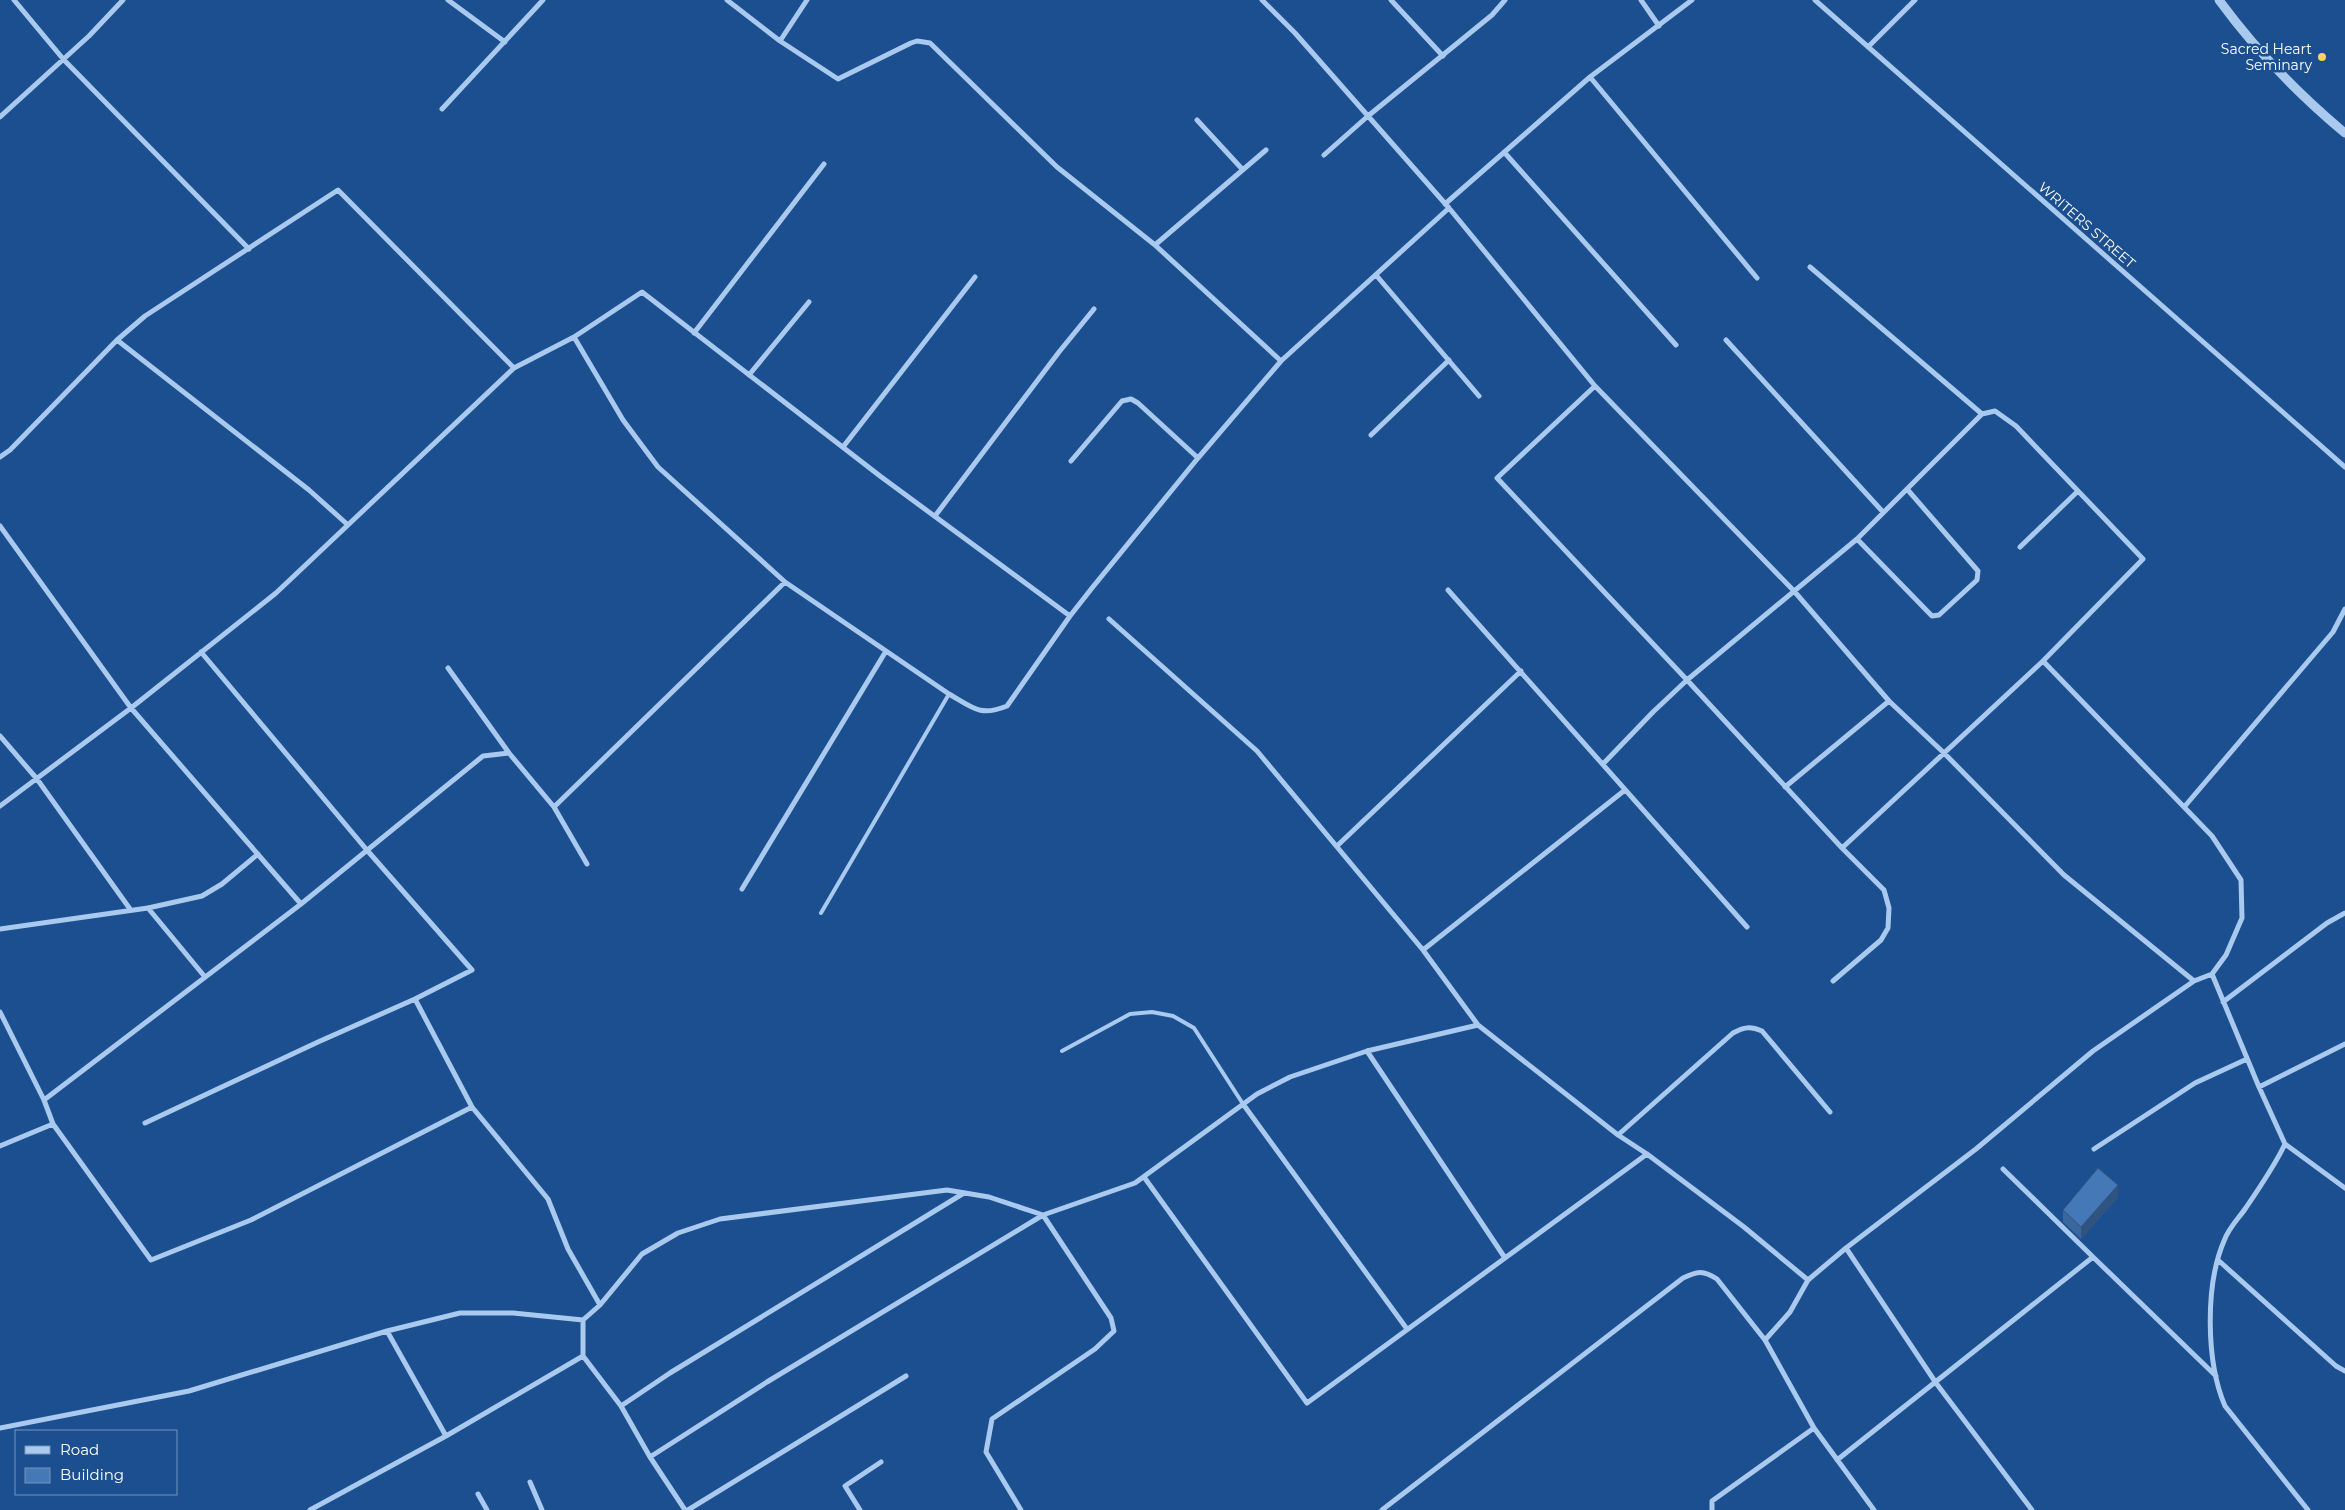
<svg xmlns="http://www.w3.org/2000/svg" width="2345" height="1510" font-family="Montserrat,sans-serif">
<rect width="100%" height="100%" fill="#1b4f8f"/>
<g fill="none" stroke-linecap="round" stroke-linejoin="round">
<path stroke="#a9c9ee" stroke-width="4" d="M821,913L949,694
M1062,1051L1130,1014L1152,1012L1173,1016L1194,1028L1243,1104"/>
<path stroke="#a9c9ee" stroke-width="5" d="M14,0L64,60L249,249
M448,0L505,42
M727,0L780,41L807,0
M1262,0L1295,33L1368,116L1324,155
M1391,0L1443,56
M1505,0L1492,15L1368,116L1449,208L1595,386L1794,591L1889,701L1944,753L2064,875L2194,981L2212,974L2226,955L2242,918L2241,880L2212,836L2043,661L2143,559L2016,426L1995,411L1982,414L1857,539L1932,616L1939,615L1977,580L1978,571L1907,489
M1641,0L1659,26
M1815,0L2345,467
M780,41L838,79L911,43L917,41L930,43L1057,167L1155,245
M1868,47L1915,0
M1590,77L1757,278
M442,109L543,0
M0,117L89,36L123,0
M1197,120L1243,170
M1266,150L1155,245L1281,361
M1504,152L1676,345
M1445,204L1590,77L1692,0
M1810,267L1982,414
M1376,275L1479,396
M694,333L824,164
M117,340L309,490L348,525
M1726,340L1883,512
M749,375L809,302
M1595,386L1497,478L1687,680L1653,712L1603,764
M1371,435L1449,360
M843,447L975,277
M0,457L10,450L117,340L145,316L338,190L514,368
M1071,461L1122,401L1131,399L1138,403L1198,458
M935,516L1059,352L1094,309
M0,526L131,708L301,904
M2020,547L2078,491
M1448,590L1747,927
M1070,616L880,476L642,292L574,337L623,420L658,467L785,582L949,694C973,708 980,717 1007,706L1070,616L1092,588L1198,458L1281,361L1449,208
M1109,619L1257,751L1423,950L1478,1025L1618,1135L1647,1154L1744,1227L1808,1280L1790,1312L1765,1340L1814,1428L1874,1510
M201,652L366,849L472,970L415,999L472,1107
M448,668L509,753
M0,736L37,779L130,909
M1785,787L1889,701
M0,806L131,708L276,593L514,368L574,337
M2185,806L2333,632L2345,609
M554,807L587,864
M1337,846L1521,671
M1842,848L2043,661
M742,889L886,651
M148,908L205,977
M0,929L148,908L202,896L222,884L258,854
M1423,950L1625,790
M2212,974L2259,1087L2285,1144C2274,1167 2260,1187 2245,1209C2238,1219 2228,1229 2224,1241C2205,1285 2206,1362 2225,1406L2308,1510
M1833,981L1881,940L1888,928L1889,908L1884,890L1842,848L1687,680L1857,539
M2223,1002L2327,923L2345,913
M0,1012L44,1100
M1367,1051L1505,1258
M2259,1087L2345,1044
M1243,1104L1407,1329
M145,1123L318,1042L415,999
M1618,1135L1733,1033C1744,1027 1750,1026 1762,1031L1830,1112
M2285,1144L2345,1188
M0,1146L53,1124
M2094,1149L2195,1083L2247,1059
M2003,1169L2093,1257
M1144,1177L1307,1403L1647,1154
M2218,1260L2336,1366L2345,1371
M1808,1280L1846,1248
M600,1305L568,1249L548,1199L472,1107L251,1220L151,1260L53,1124L44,1100L301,904L483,756L509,753L554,807L785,582
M583,1320V1356L621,1406L650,1457L767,1382L1043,1215L1111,1318L1114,1331L1095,1349L992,1419L986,1452L1021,1510
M387,1331L446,1436
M621,1406L670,1373L964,1193
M0,1428L189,1391L387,1331L460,1313H513L583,1320L600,1305L642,1254L678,1233L720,1219L947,1190L989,1197L1043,1215L1135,1183L1257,1094L1290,1077L1367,1051L1478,1025
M650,1457L685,1510
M1837,1460L2093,1257L2216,1376
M530,1482L542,1510
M478,1494L487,1510
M310,1510L446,1436L583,1356
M688,1510L906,1376
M860,1510L845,1486L881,1462
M1382,1510L1683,1278C1698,1271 1703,1270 1717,1279L1765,1340
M1712,1510V1501L1814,1428
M2032,1510L1936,1383L1846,1248L1976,1149L2093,1051L2194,981"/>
<path stroke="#a9c9ee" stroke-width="9" d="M2219,0C2255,49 2298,94 2345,133"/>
</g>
<path fill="#3a679d" d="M2118,1197L2081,1239L2063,1222V1210Z"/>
<path fill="#305480" d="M2118,1185V1197L2081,1239V1227Z"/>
<path fill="#4478b7" stroke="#305480" d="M2098,1168L2118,1185L2081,1227L2063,1210Z"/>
<circle fill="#ffd166" stroke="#1b4f8f" stroke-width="2" cx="2322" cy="57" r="5"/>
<g text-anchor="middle" stroke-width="5" stroke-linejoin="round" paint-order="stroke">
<g font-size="14" fill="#fff" stroke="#1b4f8f" text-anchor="end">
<text x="2312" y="54">Sacred Heart<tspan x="2312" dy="16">Seminary</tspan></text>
</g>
<g font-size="14" fill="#fff" stroke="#1b4f8f">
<text transform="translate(2087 225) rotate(41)" y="5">WRITERS STREET</text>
</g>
</g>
<rect x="15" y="1430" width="162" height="65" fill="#1b4f8f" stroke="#7695bc"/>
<rect x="25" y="1446" width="25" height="8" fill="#a9c9ee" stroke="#7695bc"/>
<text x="60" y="1455" font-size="15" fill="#ffffff">Road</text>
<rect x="25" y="1468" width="25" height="15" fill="#4478b7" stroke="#7695bc"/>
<text x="60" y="1480" font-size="15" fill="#ffffff">Building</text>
</svg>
